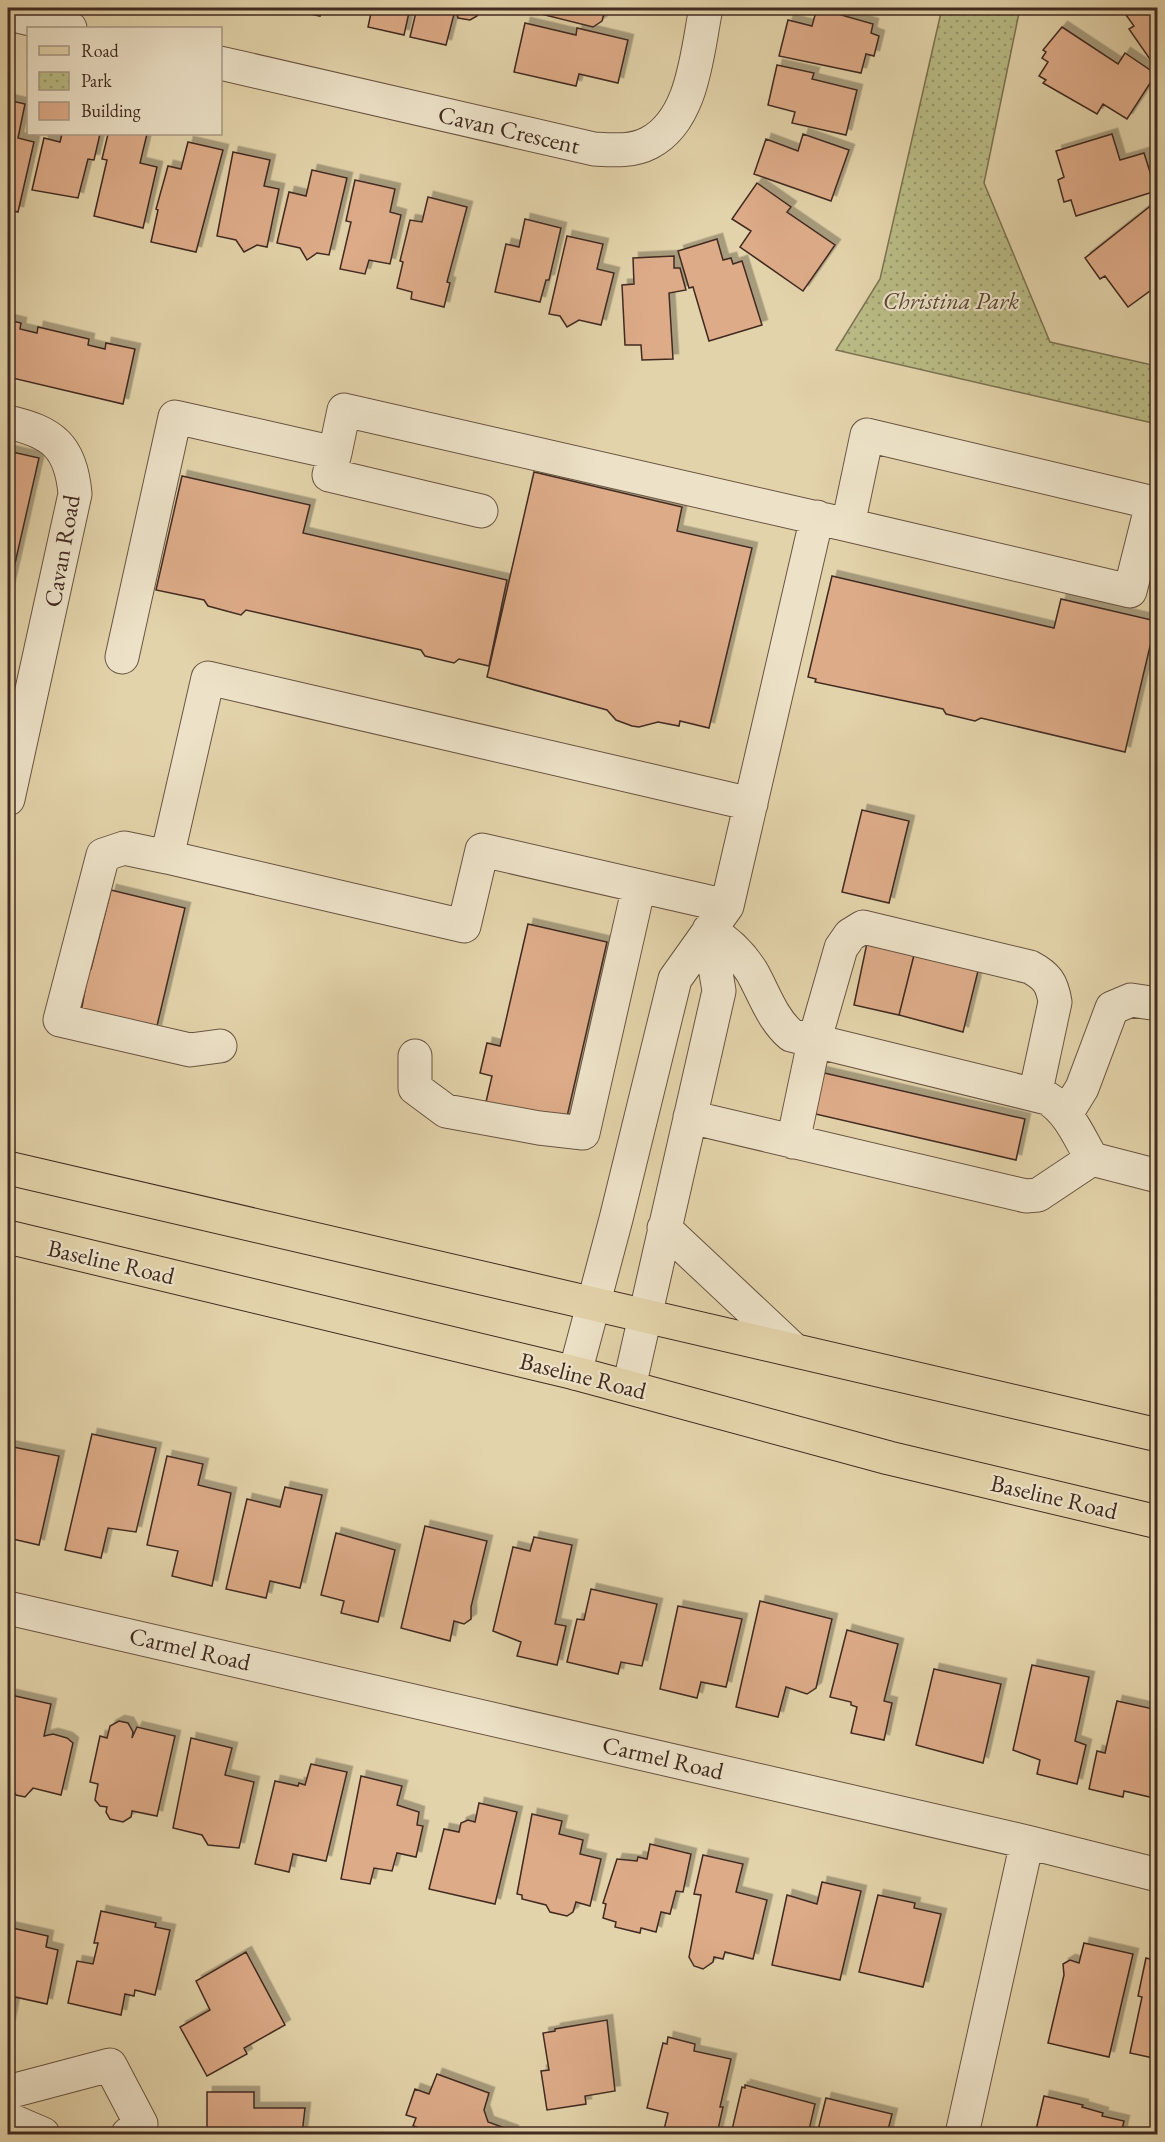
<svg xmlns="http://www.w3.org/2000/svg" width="1165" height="2142" font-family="'EB Garamond',serif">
<defs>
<pattern id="park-dots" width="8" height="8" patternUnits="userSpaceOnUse" patternTransform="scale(1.5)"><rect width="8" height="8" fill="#b9bb85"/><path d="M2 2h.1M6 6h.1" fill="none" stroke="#98986c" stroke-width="1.8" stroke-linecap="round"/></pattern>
<filter id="shadow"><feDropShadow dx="5.5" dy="-5.5" stdDeviation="0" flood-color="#0004"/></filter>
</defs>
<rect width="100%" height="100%" fill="#e3d3aa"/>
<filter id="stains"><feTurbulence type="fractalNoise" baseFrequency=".00333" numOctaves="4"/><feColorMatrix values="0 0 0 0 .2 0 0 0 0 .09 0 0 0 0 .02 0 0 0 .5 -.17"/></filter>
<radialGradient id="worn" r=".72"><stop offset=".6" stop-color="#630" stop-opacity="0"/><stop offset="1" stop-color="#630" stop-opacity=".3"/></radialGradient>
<path fill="url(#park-dots)" stroke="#7c7252" stroke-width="1.5" d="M942,8H1020L984,183L1050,342L1157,366V424L836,350L880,279Z"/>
<path fill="#ddab88" stroke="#402a20" stroke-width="1.5" filter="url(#shadow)" d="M282,8H322L320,16Z
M362,8H410L404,35L368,27L371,13L362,10Z
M417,8H479L477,16L470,20L458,18L457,13L454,14L446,45L410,37Z
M527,8H602L605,10L602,21L593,27L533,12L534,9Z
M817,8L873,24L871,33L879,36L874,56L866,54L861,73L779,56L788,20L812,26Z
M1121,8H1158V62L1154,65L1129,29L1134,26Z
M525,23L576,35L577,28L628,40L618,83L579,74L576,86L514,72Z
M1062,27L1118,64L1125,53L1156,74L1127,119L1103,104L1097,114L1043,83L1046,80L1039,76L1048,62L1042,58L1046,52L1043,50Z
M777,65L814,73L812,79L857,90L846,135L792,123L795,112L768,105Z
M8,100L25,104L18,138L34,142L18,212L8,210Z
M62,134H100L94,160L88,159L78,198L32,190L44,138L60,142Z
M108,134H147L140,163L157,167L143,228L94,216L107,160L102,159Z
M803,134L849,150L831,201L754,174L766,139L798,151Z
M1112,134L1120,160L1144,153L1156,191L1076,216L1071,200L1064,202L1058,180L1064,177L1056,151Z
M188,142L223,150L196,252L151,242L158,210L156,209L168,166L181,169Z
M233,152L270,160L264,186L279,189L267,247L257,245L244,252L236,240L217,236Z
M312,170L347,178L329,255L317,253L307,260L300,248L277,243L289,192L306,196Z
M355,180L395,189L390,212L401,215L390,264L369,260L365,274L340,269L351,222L346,221Z
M757,183L791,207L787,212L835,245L803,291L740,247L751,231L732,219Z
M428,197L467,207L447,282L450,283L444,307L411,299L412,292L397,288L403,262L400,261L410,220L422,222Z
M1158,200V285L1128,307L1105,276L1100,279L1085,258Z
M525,219L561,228L549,280H546L540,302L495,292L506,244L519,247Z
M567,236L603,244L597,269L614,273L601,325L579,320L567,327L560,316L549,314Z
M717,239L723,260L731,258L733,264L742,261L762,325L709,341L693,287L689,288L678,251Z
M674,256V268H680L686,290L669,293L673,359L642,360L641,345H625L622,285L634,284L633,258Z
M8,320L21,323L20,329L37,333L38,327L89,339L88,345L105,349L106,343L135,349L123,404L8,377Z
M8,451L39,458L8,594Z
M534,472L682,507L677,531L752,548L709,728L680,721L679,726L658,722L639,727L632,726L616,720L607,710L487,677Z
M182,476L310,505L303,533L507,580L489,666L459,659L454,663L425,656L421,650L246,610L241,615L208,606L204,600L156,590Z
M832,576L1054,628L1061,599L1156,621L1125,752L981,718L975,721L946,714L943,709L815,682L816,679L808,677Z
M862,810L909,821L889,903L842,892Z
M111,890L185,908L156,1030L81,1012L89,968L91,969Z
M528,924L607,942L566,1121L480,1128L492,1076L480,1073L487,1043L500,1046Z
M867,943L914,955L899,1015L854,1005Z
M914,955L978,971L963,1032L899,1015Z
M820,1072L1025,1119L1016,1160L811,1113Z
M92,1434L156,1448L136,1532L108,1528L101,1558L65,1550Z
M8,1446L59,1456L39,1545L8,1538Z
M167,1456L203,1464L198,1485L231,1493L212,1586L172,1576L178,1551L147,1545Z
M285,1487L322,1495L300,1588L270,1581L266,1598L226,1589L247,1499L280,1507Z
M425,1526L487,1541L471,1607V1619L464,1624L454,1621L450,1641L401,1628Z
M336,1533L395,1550L378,1622L341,1613L344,1601L321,1595Z
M534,1537L572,1545L555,1624L566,1626L557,1665L517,1656L521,1642L493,1631L513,1547L530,1551Z
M591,1589L657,1604L642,1666L621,1662L618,1674L567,1662L577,1619L584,1620Z
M760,1601L832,1619L816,1688L807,1694L786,1687L778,1717L736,1707Z
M678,1606L742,1619L726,1687L701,1682L697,1698L660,1689Z
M847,1630L898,1644L884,1701L892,1703L884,1740L851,1733L857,1707L851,1705V1702L830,1697Z
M1032,1665L1089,1677L1075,1741L1086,1745L1077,1784L1037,1774L1040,1760L1013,1750Z
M934,1669L1001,1684L983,1763L916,1745Z
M11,1695L51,1704L44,1736L53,1734L67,1738L73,1743L61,1795L33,1788L25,1797L16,1795L11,1787L12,1783L8,1782V1709Z
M1117,1701L1158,1710V1781L1154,1798L1124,1791L1123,1797L1089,1789L1097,1751L1105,1753Z
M119,1721L128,1723L133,1732L132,1738L137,1727L175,1736L157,1816L132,1811L131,1817L123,1822L110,1819L106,1812L107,1807L100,1806L95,1800L98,1784L90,1782L100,1736L107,1738L110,1726Z
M191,1738L232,1748L225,1775L254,1782L239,1848L208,1845L202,1835L173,1828Z
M311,1764L347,1772L326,1861L293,1854L289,1872L255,1864L275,1781L298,1786L299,1783L305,1785Z
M361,1776L402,1786L397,1805L419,1812L417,1825L423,1826L416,1857L397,1853L392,1871L374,1868L370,1884L341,1879Z
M479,1803L517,1812L495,1904L429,1889L444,1829L459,1832L461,1823L468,1820L475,1822Z
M532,1814L562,1821L559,1834L583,1840L580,1854L601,1859L590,1906L576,1902L573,1912L567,1916L550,1912L546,1905L522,1899V1895L517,1894Z
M650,1844L691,1854L683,1892L676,1891L670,1914L661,1912L656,1932L641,1928L640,1933L615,1927L616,1922L603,1918L606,1904L603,1903L617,1859L637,1861L638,1857L647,1859Z
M703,1855L743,1864L736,1892L767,1900L753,1959L725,1952L723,1959L714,1957L713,1962L703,1969L694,1966L689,1957L701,1895L694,1894Z
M822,1882L861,1891L840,1980L772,1965L787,1895L817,1904Z
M878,1895L915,1903L914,1908L941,1914L923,1987L859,1972Z
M101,1911L156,1923L155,1927L170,1930L155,1995L135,1990L134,1996L125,1994L121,2015L68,2003L77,1961L93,1964L98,1943H94Z
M8,1927L48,1936L46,1947L58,1950L47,2004L15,1997L9,2028Z
M1084,1943L1133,1954L1109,2057L1048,2043L1064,1975L1063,1964L1070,1960L1079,1963Z
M246,1952L285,2025L244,2048L247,2054L207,2076L180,2027L210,2010L196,1981Z
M1146,1958L1158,1961V2059L1130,2053L1142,1997L1138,1996Z
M607,2020L615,2091L585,2096L586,2104L547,2110L541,2071L549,2070L543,2033L555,2031V2029Z
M668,2037L695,2044L694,2051L731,2059L720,2107H723L717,2134H663L668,2113L647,2108L663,2043L667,2044Z
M437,2074L489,2093L484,2110L488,2122L513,2131L511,2134H415L417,2127L413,2126L416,2118L406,2115L415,2089L429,2094Z
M745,2085L815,2104L808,2134H731L742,2087L745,2088Z
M207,2092H254V2108H305L302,2134H207Z
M1044,2096L1083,2105L1082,2107L1103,2113L1102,2116L1124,2121L1121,2134H1035Z
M826,2098L892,2114L887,2134H817Z"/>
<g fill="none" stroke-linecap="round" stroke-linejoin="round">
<defs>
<path id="minor" d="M8,14L70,28
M220,63L594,149C612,150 632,152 649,143C694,120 697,51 706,8
M8,422C52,432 71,446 75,494L8,799
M335,453L329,475L481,511
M848,525L1130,591L1152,504
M122,657L175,417L335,453L344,410L848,525L867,435L1158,504
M167,857L124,848L103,855L60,1020L190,1050L220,1046
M727,906L482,850L464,926L167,857L208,678L751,804
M415,1056V1088L446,1111L539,1128L583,1133L639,886
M1066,1114L1082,1088L1112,1008L1131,1000L1158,1004
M690,1117L1026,1196L1038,1195L1092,1159C1079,1137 1069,1111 1047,1098L791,1035C772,1019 764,993 752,972C741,954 727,941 709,930
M793,1142L814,1042L841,948L850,935L863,927L1030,967C1047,976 1052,983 1055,1002L1035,1095
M1092,1159L1158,1176
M664,1228L794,1350
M575,1373L616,1219L675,979L727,906L817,517
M629,1387L719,991L709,930
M8,1608L1027,1842L1158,1875
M8,2092L110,2065L141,2124L128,2134
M8,2119L43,2134
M962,2134L1027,1842"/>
<path id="major" d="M8,1168L1158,1435
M8,1237L575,1373L889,1458L1158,1522"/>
</defs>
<use href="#minor" stroke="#695442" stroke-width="35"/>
<use href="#major" stroke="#402a20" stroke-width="35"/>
<use href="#minor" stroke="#ede2c8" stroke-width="33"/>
<use href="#major" stroke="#e3d3aa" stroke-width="33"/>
</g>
<g text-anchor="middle" stroke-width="4.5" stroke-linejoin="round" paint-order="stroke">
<g font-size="24" fill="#402a20" stroke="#ede2c8">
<text transform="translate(509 130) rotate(13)" y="8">Cavan Crescent</text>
<text transform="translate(62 551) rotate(-80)" y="8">Cavan Road</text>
<text transform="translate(111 1262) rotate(13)" y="8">Baseline Road</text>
<text transform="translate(583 1376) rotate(14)" y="8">Baseline Road</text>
<text transform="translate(1054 1497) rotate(13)" y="8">Baseline Road</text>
<text transform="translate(190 1649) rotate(13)" y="8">Carmel Road</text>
<text transform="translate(663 1758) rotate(13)" y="8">Carmel Road</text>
</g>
<g font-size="24" font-style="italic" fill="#584734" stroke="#ede2c8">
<text x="951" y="309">Christina Park</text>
</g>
</g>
<rect width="1165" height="2142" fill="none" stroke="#e3d3aa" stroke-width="30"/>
<rect x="9" y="9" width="1147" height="2124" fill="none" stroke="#402a20" stroke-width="3"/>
<rect x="15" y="15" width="1135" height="2112" fill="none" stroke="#402a20" stroke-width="1.5"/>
<rect x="27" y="27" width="195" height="108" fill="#ede2c8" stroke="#a89885" stroke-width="1.5"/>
<rect x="39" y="46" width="30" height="9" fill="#e3d3aa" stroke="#a89885" stroke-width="1.5"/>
<text x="81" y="57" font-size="18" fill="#402a20">Road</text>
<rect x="39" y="72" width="30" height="18" fill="url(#park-dots)" stroke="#a89885" stroke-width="1.5"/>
<text x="81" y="87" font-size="18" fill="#402a20">Park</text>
<rect x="39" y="102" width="30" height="18" fill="#ddab88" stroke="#a89885" stroke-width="1.5"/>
<text x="81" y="117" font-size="18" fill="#402a20">Building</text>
<rect width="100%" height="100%" filter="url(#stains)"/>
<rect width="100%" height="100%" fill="url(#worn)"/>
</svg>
